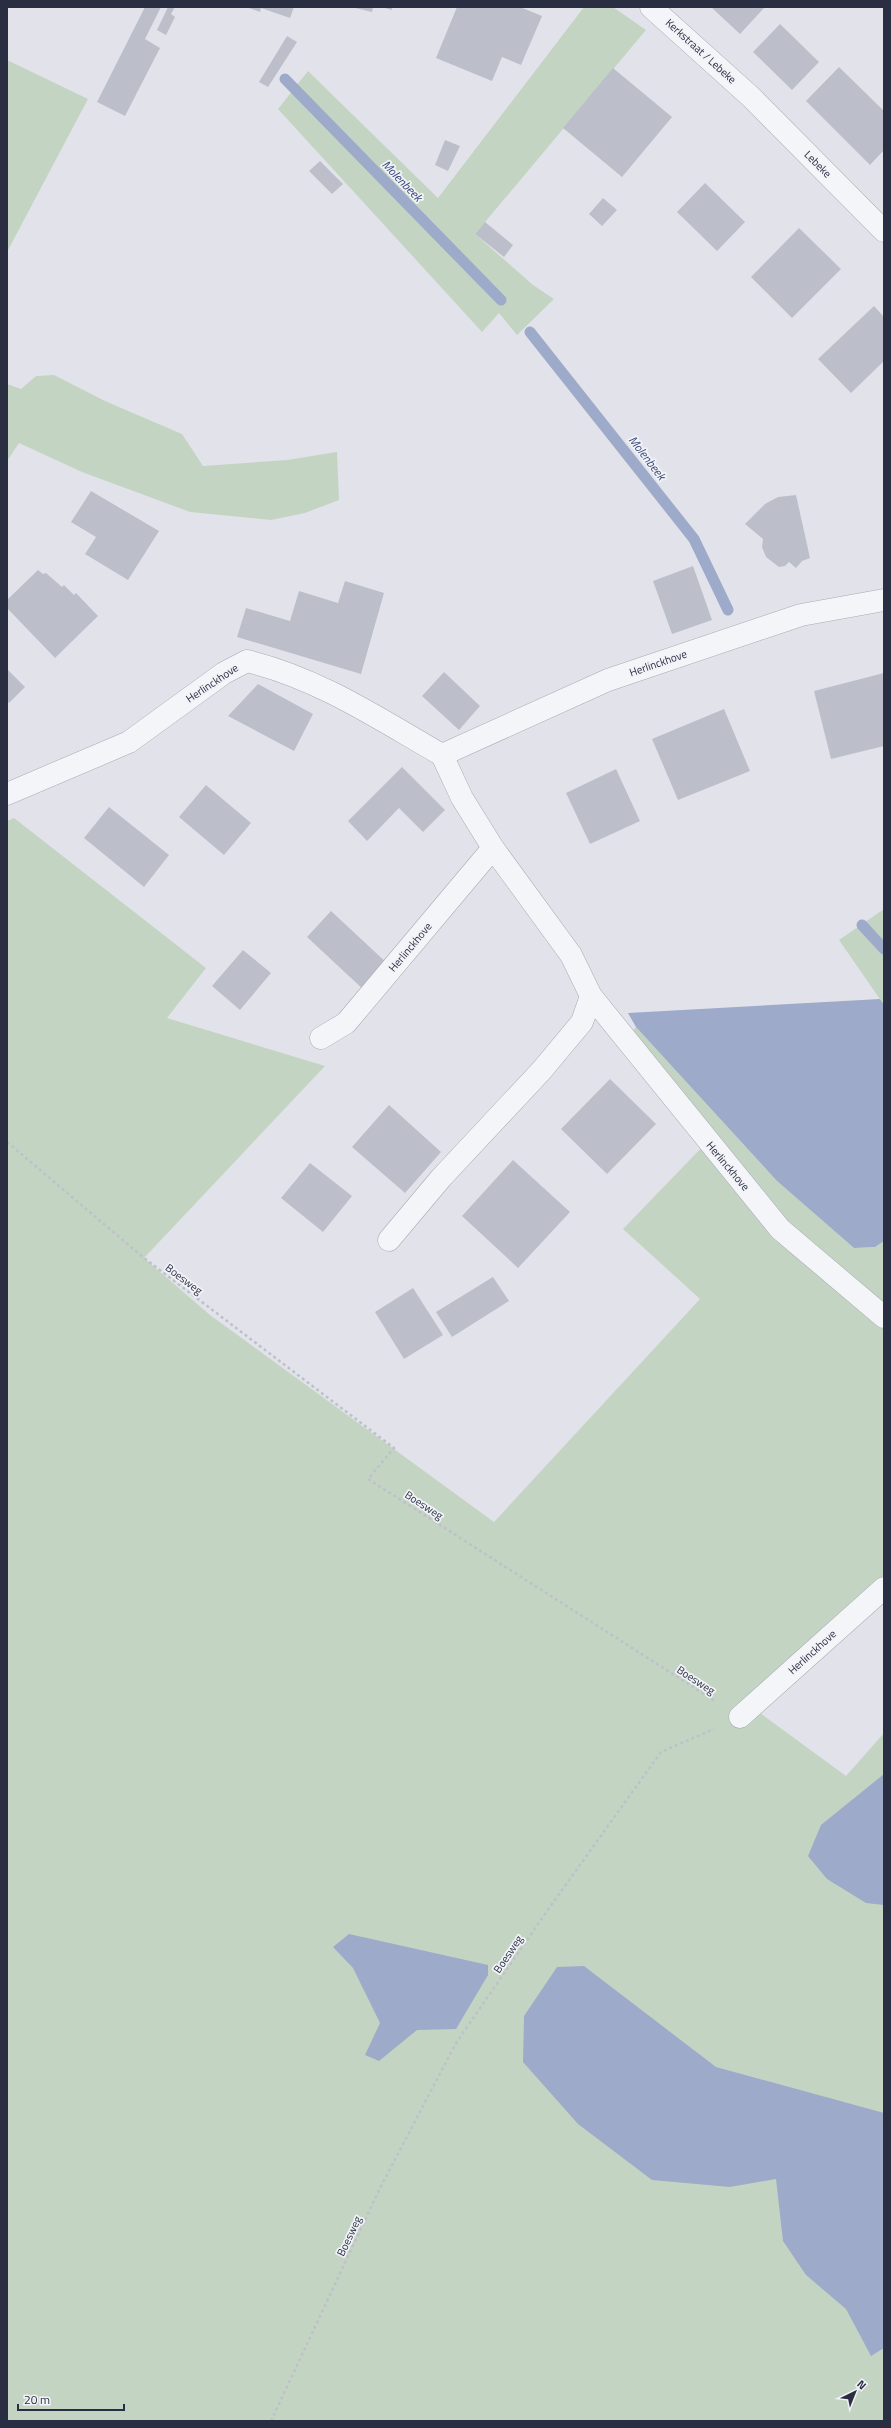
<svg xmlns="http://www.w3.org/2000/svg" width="891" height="2428" font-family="'Titillium Web',sans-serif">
<rect width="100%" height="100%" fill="#e2e3ea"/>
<path fill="#c4d4c3" d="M584,7H613L646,30L475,234L533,285L554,299L517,335L499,313L482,332L278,109L308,71L438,198Z
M7,60L88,99L7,252Z
M54,375L105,401L182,434L203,466L287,460L337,452L339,500L305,513L271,520L190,512L82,472L19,443L7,461V384L21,389L36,376Z
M14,818L206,968L167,1018L325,1066L144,1258L210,1315L494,1522L700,1299L623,1229L707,1142L625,1040L636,1027L777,1181L854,1248L875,1247L884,1241V1588L756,1710L846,1776L884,1733V2421H7V821Z
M884,909V1005L839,940Z"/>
<path fill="#9daaca" d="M880,999L884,1005V1241L875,1247L854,1248L777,1181L636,1027L628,1013Z
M884,1774V1905L866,1903L827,1879L808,1856L821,1825Z
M349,1934L488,1965V1975L456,2029L417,2030L379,2061L365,2055L380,2023L353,1968L333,1947Z
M584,1966L716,2067L884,2113V2348L871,2356L846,2309L806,2275L783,2241L776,2179L730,2187L652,2180L578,2124L523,2062L524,2016L557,1967Z"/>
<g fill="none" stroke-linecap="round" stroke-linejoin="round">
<path stroke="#9daaca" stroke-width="11" d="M285,79L501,300
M530,332L694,539L728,610
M862,925L884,949"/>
</g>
<path fill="#bcbeca" d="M145,7H161L145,39L160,48L125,116L97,102Z
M168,7H175L171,14L175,17L166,35L157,30Z
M246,7H294L290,18L261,8L260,12Z
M351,7H373L372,12Z
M381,7H392V10Z
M457,7H520L542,16L521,65L502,57L492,81L436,58Z
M711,7H763L764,8L740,34Z
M780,24L819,62L792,90L753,52Z
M287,36L297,42L268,87L259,82Z
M839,67L884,111V150L870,165L806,101Z
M613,68L672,117L622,177L563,128Z
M445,140L460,146L448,171L435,165Z
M320,161L343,184L332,194L309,171Z
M705,183L745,222L717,251L677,212Z
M603,198L617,210L602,226L589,214Z
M485,222L513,245L504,257L475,234Z
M799,228L841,269L792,318L751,277Z
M874,306L884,317V361L851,393L818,359Z
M91,491L159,531L128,580L85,554L96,537L71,522Z
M796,495L810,558L802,561L796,568L789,562L785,566L779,567L766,557L762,547L763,539L745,524L765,504L778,497Z
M693,566L712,620L672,634L653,581Z
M38,570L43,574L46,573L62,587L64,585L74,595L76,593L98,616L55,658L7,608V600Z
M345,581L384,593L361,674L237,637L246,608L290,621L299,591L338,603Z
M7,669L25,687L9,703L7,701Z
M444,672L480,706L459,730L422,696Z
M884,673V746L831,759L814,691Z
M258,684L313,714L294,751L228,716Z
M724,709L750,771L678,800L652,739Z
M402,767L445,810L423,832L399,808L367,841L348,821Z
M616,769L640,821L590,844L566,793Z
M206,785L251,823L224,855L179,817Z
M109,807L169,855L144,887L84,838Z
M331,911L389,965L365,991L307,937Z
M243,950L271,973L240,1010L212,986Z
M610,1079L656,1124L607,1174L561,1129Z
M389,1105L441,1152L405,1193L352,1147Z
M513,1160L570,1212L518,1268L462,1216Z
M310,1163L352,1196L323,1232L281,1198Z
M493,1277L509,1301L452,1337L436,1312Z
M413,1288L443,1335L404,1359L375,1312Z"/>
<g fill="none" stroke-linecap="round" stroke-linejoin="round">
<defs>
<path id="minor" d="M651,7L751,97L884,231
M7,794L129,742L224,673L247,661C318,678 379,719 442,755L608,680L801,615L884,600
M591,996L780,1229L884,1317
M321,1038L346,1023L493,848
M389,1240L441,1178L542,1070L582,1022L591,996L571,955L493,848L462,798L442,755
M740,1717L884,1588"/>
</defs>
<use href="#minor" stroke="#a7a9b4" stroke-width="23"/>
<path stroke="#bfc1c9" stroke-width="2.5" stroke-dasharray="3 3" stroke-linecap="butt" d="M7,1142L144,1258L394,1448L368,1479L715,1701
M271,2421L379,2190L456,2043L547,1911L661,1752L714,1729"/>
<use href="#minor" stroke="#f4f5f8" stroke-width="22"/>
</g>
<g text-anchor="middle" stroke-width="3.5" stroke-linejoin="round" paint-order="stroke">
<g font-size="11" fill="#2a2e42" stroke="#f1f3f7">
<text transform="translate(701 51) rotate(42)" y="4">Kerkstraat / Lebeke</text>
<text transform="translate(818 164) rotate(45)" y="4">Lebeke</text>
<text transform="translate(658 663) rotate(-19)" y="4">Herlinckhove</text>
<text transform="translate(212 683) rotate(-34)" y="4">Herlinckhove</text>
<text transform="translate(410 947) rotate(-50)" y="4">Herlinckhove</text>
<text transform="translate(728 1166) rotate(50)" y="4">Herlinckhove</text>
<text transform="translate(184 1279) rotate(37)" y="4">Boesweg</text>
<text transform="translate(424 1505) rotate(33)" y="4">Boesweg</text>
<text transform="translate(812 1652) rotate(-42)" y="4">Herlinckhove</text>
<text transform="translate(696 1680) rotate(33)" y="4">Boesweg</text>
<text transform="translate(508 1954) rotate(-56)" y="4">Boesweg</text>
<text transform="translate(349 2236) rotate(-65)" y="4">Boesweg</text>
</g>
<g font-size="12" font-style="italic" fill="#344476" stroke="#f1f3f7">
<text transform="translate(402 181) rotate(46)" y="4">Molenbeek</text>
<text transform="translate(647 458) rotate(52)" y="4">Molenbeek</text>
</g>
</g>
<rect width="891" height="2428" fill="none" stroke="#2a2e42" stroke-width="16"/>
<g transform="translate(855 2392) rotate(43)" stroke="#f1f3f7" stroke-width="3" paint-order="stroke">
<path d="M0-3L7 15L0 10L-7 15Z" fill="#2a2e42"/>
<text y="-6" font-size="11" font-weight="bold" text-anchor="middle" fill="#2a2e42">N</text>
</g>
<path d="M18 2404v6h106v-6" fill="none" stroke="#2a2e42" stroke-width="2"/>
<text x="24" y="2404" font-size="12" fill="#2a2e42" stroke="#f1f3f7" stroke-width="3" paint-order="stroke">20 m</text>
</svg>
